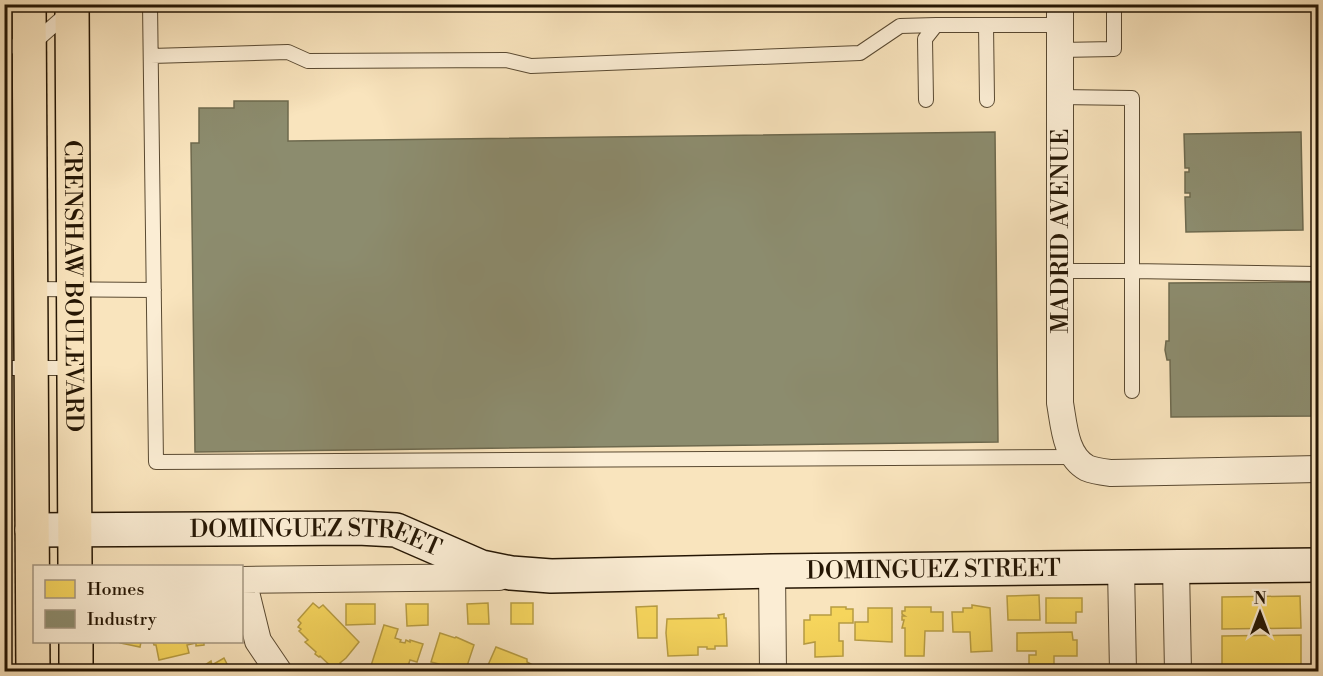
<svg xmlns="http://www.w3.org/2000/svg" width="1323" height="676" font-family="'Libre Bodoni',serif">
<rect width="100%" height="100%" fill="#f9e4bd"/>
<filter id="stains"><feTurbulence type="fractalNoise" baseFrequency=".00333" numOctaves="4"/><feColorMatrix values="0 0 0 0 .2 0 0 0 0 .09 0 0 0 0 .02 0 0 0 .5 -.17"/></filter>
<radialGradient id="worn" r=".72"><stop offset=".6" stop-color="#630" stop-opacity="0"/><stop offset="1" stop-color="#630" stop-opacity=".3"/></radialGradient>
<path fill="#f6d55c" stroke="#b79c42" stroke-width="1.5" d="M1039,595L1040,620H1008L1007,596Z
M1300,596L1301,628L1222,629V597Z
M1046,598H1082V612H1076V623H1046Z
M313,603L319,608L323,605L359,642L346,658L340,663L346,668L342,672H337L320,656L319,657L315,654L316,652L305,642L308,640L299,631L301,629L298,627L301,623L298,620Z
M488,603L489,624H468L467,604Z
M511,603H533V624H511Z
M346,604H375V624L346,625Z
M406,604H428V625L407,626Z
M1314,604H1318V672H1314Z
M972,605L990,608L992,651L971,652L970,632H953L952,612H963V608H972Z
M657,606V638H638L636,607Z
M831,607H846V609H853V623H839V641H843V656L815,657V642L804,644V620H810V615H831Z
M905,607H931V612H943V631H925L924,656H905V628H902L904,620H902V616H905L902,614V611H905Z
M868,608H892V642L855,640V622H868Z
M724,614V618H726L727,646H715V649H707V647H698V655L668,656L666,633L667,619L719,618L718,615Z
M384,625L398,629L395,638L401,640L400,642L405,643L406,640L410,642V640L423,644L417,662L410,660L406,672H369Z
M1072,632L1073,640H1077V656H1054V666L1029,667V655H1036V651H1017V633Z
M440,633L455,638L456,637L474,645L465,672H436L439,664L431,662Z
M1301,635V666L1222,667V636Z
M120,642H141L140,647L120,643Z
M153,642H204V645L196,646V643L187,645L189,653L159,660L156,645H154Z
M496,647L527,659V662L537,667L535,672H485Z
M224,658L231,672H201L206,668L205,665L211,661L212,665Z
M194,666L197,672H182L190,667Z
M644,668H694L698,669V672H644Z
M1067,669H1087V672H1067Z"/>
<path fill="#8c8c6e" stroke="#6d694e" stroke-width="1.5" d="M234,101H288V141L995,132L998,442L195,452L191,143H199V108H234Z
M1301,132L1303,230L1186,232L1185,197H1190V193H1185V172H1189V168H1185L1184,134Z
M1317,282L1318,416L1171,417L1170,360H1167L1165,350L1166,341H1169V283Z"/>
<g fill="none" stroke-linecap="round" stroke-linejoin="round">
<defs>
<path id="lane" d="M150,4L156,462L1074,457
M986,25L987,100
M4,46L29,47L69,12
M1060,50L1114,49V4
M151,56L288,52L308,61L506,60L531,66L860,53L900,26L936,25
M1060,97L1132,98V271L1318,274
M926,100L925,39L936,25H1060
M1060,271H1132V391
M31,289L154,290
M4,368H74"/>
<path id="street" d="M1060,4V403C1064,425 1065,456 1087,468C1094,471 1103,472 1111,473L1318,469
M1176,567L1178,672
M1121,568L1123,672
M772,571L773,672
M242,580L499,577
M243,580L258,641L279,672"/>
<g id="secondary">
<path id="s1" d="M32,530L358,528L396,530L481,567L511,573L551,576L772,571L1318,565"/>
</g>
<g id="primary">
<path d="M29,4L33,672"/>
<path id="s2" d="M72,4L75,566"/>
<path d="M76,642V672"/>
</g>
</defs>
<use href="#lane" stroke="#5a4a32" stroke-width="16"/>
<use href="#street" stroke="#5a4a32" stroke-width="28"/>
<use href="#secondary" stroke="#251604" stroke-width="36"/>
<use href="#primary" stroke="#251604" stroke-width="36"/>
<use href="#lane" stroke="#fbedd4" stroke-width="14"/>
<use href="#street" stroke="#fbedd4" stroke-width="26"/>
<use href="#secondary" stroke="#fbedd4" stroke-width="33"/>
<use href="#primary" stroke="#f9e4bd" stroke-width="33"/>
<path stroke="#251604" stroke-width="4.5" stroke-dasharray="10 10" stroke-linecap="butt" d="M4,664L13,672"/>
</g>
<g text-anchor="middle" stroke-width="6" stroke-linejoin="round" paint-order="stroke">
<g font-size="24" fill="#251604" stroke="#fbedd4">
<text transform="translate(1060 231) rotate(-90)" y="8">MADRID AVENUE</text>
<text dy="8" stroke="none"><textPath href="#s2" startOffset="282">CRENSHAW BOULEVARD</textPath></text>
<text dy="8" stroke="none"><textPath href="#s1" startOffset="285">DOMINGUEZ STREET</textPath></text>
<text dy="8" stroke="none"><textPath href="#s1" startOffset="910">DOMINGUEZ STREET</textPath></text>
</g>
</g>
<rect width="1323" height="676" fill="none" stroke="#f9e4bd" stroke-width="24"/>
<rect x="6" y="6" width="1311" height="664" fill="none" stroke="#251604" stroke-width="3"/>
<rect x="12" y="12" width="1299" height="652" fill="none" stroke="#251604" stroke-width="1.5"/>
<rect x="33" y="565" width="210" height="78" fill="#fbedd4" stroke="#a59781" stroke-width="1.5"/>
<rect x="45" y="580" width="30" height="18" fill="#f6d55c" stroke="#a59781" stroke-width="1.5"/>
<text x="87" y="595" font-size="18" fill="#251604">Homes</text>
<rect x="45" y="610" width="30" height="18" fill="#8c8c6e" stroke="#a59781" stroke-width="1.5"/>
<text x="87" y="625" font-size="18" fill="#251604">Industry</text>
<g transform="translate(1260 613)" stroke="#fbedd4" stroke-width="4.5" paint-order="stroke">
<path d="M0-4.5L10 22L0 15L-10 22Z" fill="#251604"/>
<text y="-9" font-size="16" font-weight="bold" text-anchor="middle" fill="#251604">N</text>
</g>
<rect width="100%" height="100%" filter="url(#stains)"/>
<rect width="100%" height="100%" fill="url(#worn)"/>
</svg>
